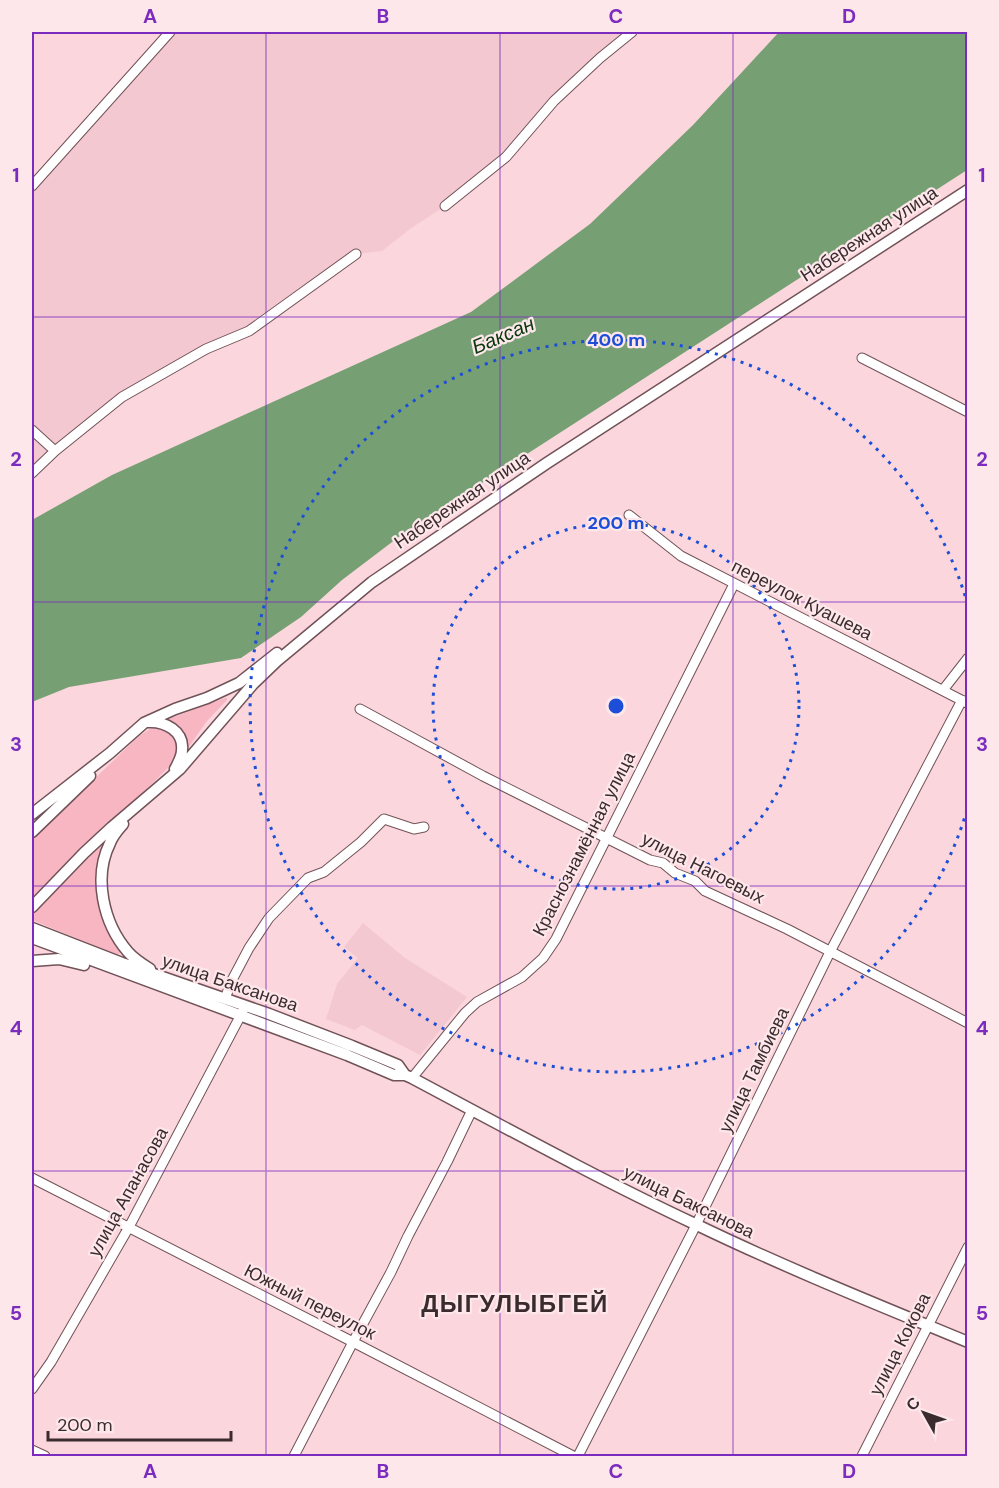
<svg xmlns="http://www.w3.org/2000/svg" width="999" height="1488" font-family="'DM Sans',sans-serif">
<rect width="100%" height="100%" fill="#fbd6dc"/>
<path fill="#f4c8d0" d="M170,32H632L600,58L506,157L445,206L410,229L382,251L356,254L249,331L122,397L32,473V186Z
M363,923L405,958L467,997L420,1055L362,1025L355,1030L326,1019L337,984L358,958L344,947Z"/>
<path fill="#f7b6c2" d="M225,698H227V700L207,721L188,748L178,728L166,720Z
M160,728C180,738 183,751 168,768L32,900V839L139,736L150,729Z
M102,842C96,866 93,894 102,918C107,929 115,940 122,951L118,955L32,920V913Z"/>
<path fill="#76a074" d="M779,32H967V170L400,536L342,580L301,617L241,658L69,687L32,702V520L112,475L471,312L590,224L693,125Z"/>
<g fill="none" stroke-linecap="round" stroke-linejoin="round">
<defs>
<path id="minor" d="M32,186L170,32
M445,206L506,157L554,101L600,58L632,32
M862,358L968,412
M32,430L55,451
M32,473L55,451L122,397L206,349L249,331L356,254
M629,515L681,556L967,703
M943,690L968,658
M360,709L483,776L650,860L663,863L675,873L695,881L705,891L787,929L968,1023
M225,999L231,982L249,948L269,918L308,878L324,872L361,842L384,819L414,829L424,827
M412,1078L465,1013L477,1002L522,977L543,958L556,939L734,584
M32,1178L353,1342L573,1456
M32,1389L51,1362L129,1227L244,1009
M32,1450L45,1456
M294,1456L353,1342L391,1272L408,1236L447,1162L472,1110
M578,1456L696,1225L830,952L962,700
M862,1456L968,1247"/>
<path id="major" d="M148,722C165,721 184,731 182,750C182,757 178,763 175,769
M32,814L110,753L144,723L175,709L207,698L239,683L277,653
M123,824C118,830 113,835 110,843C93,877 103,923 128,952C134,959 142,964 150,969
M32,832L90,776
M32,907L84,853L112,827L180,769L253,684L277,661L372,582L547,463L968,190
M32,928L122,963L269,1014L352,1046L398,1065L405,1075
M32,938L347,1055L394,1075H405L412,1078C506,1128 599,1179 695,1224C784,1267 876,1304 968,1342
M32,961L59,959L84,965"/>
</defs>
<use href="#minor" stroke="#715258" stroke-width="11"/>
<use href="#major" stroke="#715258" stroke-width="13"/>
<use href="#minor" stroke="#fff" stroke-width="9"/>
<use href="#major" stroke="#fff" stroke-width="10"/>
</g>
<path fill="none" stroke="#7b2cbf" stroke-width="1.5" stroke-opacity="0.55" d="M266,32V1456M500,32V1456M733,32V1456M32,317H968M32,602H968M32,886H968M32,1171H968"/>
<g fill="none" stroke="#1d4ed8" stroke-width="3" stroke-dasharray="3 6">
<circle cx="616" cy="706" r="183"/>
<path d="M967 810A366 366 0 1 1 967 602"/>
</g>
<g text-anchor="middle" stroke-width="4.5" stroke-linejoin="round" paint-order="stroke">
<g font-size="18" fill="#392b2e" stroke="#fee7eb">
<text transform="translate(869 234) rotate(-33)" y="6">Набережная улица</text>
<text transform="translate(462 500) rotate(-34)" y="6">Набережная улица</text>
<text transform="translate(802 600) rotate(27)" y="6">переулок Куашева</text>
<text transform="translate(584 844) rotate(-63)" y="6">Краснознамённая улица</text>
<text transform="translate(703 868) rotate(27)" y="6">улица Нагоевых</text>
<text transform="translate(230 983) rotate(19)" y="6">улица Баксанова</text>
<text transform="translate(754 1070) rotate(-64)" y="6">улица Тамбиева</text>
<text transform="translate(128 1192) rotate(-61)" y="6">улица Апанасова</text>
<text transform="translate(689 1202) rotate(26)" y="6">улица Баксанова</text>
<text transform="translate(310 1302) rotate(27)" y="6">Южный переулок</text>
<text transform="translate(900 1344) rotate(-63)" y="6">улица Кокова</text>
</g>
<g font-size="20" font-style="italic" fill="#08380b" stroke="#fee7eb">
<text transform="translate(503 335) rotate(-23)" y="7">Баксан</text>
</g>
<g font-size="24" font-weight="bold" letter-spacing="1.5" fill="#392b2e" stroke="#fee7eb">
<text x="515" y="1312">ДЫГУЛЫБГЕЙ</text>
</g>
</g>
<circle cx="616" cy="706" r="9" fill="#1d4ed8" stroke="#fee7eb" stroke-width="3"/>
<g font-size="18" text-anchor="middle" font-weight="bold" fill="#1d4ed8" stroke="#fee7eb" stroke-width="4.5" stroke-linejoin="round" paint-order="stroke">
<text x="616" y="346">400 m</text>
<text x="616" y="529">200 m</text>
</g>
<rect width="999" height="1488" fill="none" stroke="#fee7eb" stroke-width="66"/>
<g transform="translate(924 1413) rotate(310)" stroke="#fee7eb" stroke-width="4.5" paint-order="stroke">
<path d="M0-4.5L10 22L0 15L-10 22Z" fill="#392b2e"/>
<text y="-9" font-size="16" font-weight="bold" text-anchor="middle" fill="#392b2e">С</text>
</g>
<path d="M48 1431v9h183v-9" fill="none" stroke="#392b2e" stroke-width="3"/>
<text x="57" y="1431" font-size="18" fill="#392b2e" stroke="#fee7eb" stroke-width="4.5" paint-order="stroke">200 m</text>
<rect x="33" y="33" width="933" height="1422" fill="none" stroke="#7b2cbf" stroke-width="2"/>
<g font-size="20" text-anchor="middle" font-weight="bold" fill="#7b2cbf">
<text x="150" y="23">A</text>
<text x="383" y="23">B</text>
<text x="616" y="23">C</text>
<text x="849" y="23">D</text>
<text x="16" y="182">1</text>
<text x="982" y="182">1</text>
<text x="16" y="466">2</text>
<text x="982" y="466">2</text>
<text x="16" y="751">3</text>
<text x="982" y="751">3</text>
<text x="16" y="1035">4</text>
<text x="982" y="1035">4</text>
<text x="16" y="1320">5</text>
<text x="982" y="1320">5</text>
<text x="150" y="1478">A</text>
<text x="383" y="1478">B</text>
<text x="616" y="1478">C</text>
<text x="849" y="1478">D</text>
</g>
</svg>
